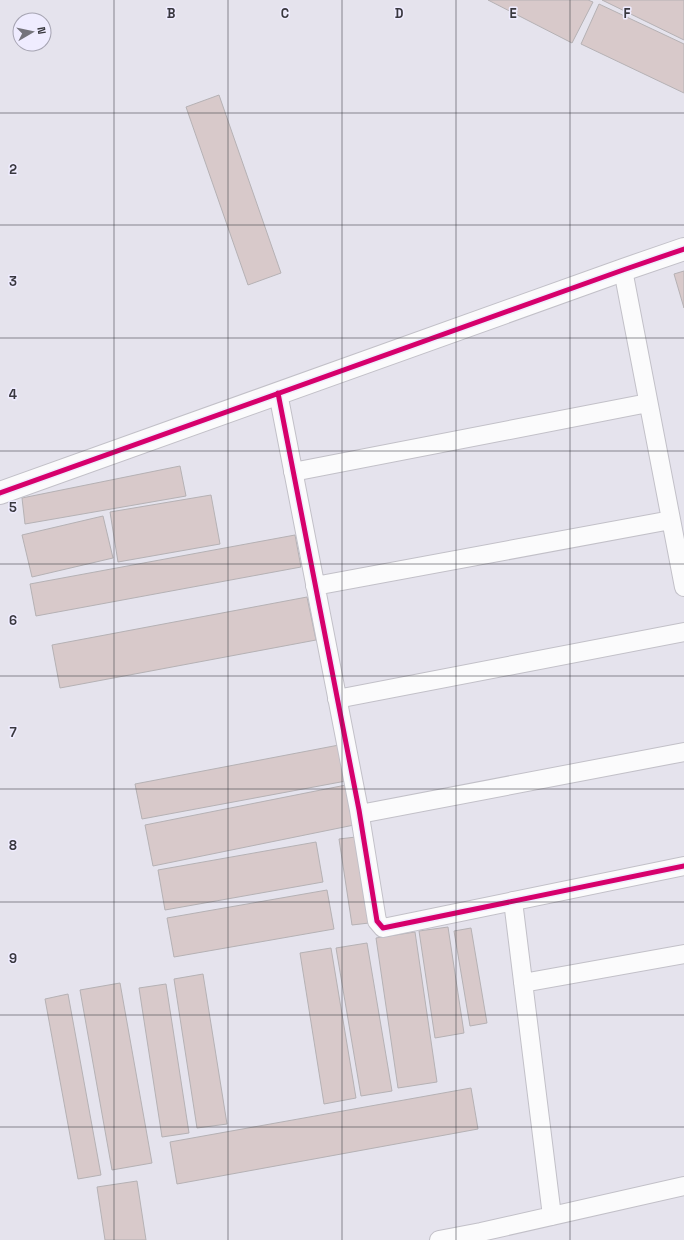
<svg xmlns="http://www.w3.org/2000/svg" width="684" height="1240" font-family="'Space Grotesk',sans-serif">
<rect width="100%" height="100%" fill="#e5e3ed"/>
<path fill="#d8c9ca" stroke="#b5b1b4" d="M488,0H588L593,2L572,43Z
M602,0H684V40Z
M599,4L684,44V93L581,44Z
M219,95L281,273L248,285L186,107Z
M684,271V308L674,274Z
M180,466L186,496L25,524L22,498Z
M211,495L220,544L118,562L110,512Z
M103,516L113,558L32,577L22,535Z
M295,535L301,567L36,616L30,584Z
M307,597L316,640L60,688L52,645Z
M339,745L346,781L142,819L135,784Z
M346,785L354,825L153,866L145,825Z
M356,837L369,923L352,925L339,839Z
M316,842L323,882L165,910L158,870Z
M327,890L334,929L174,957L167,918Z
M448,927L464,1033L435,1038L419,931Z
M471,928L487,1023L470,1026L454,931Z
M415,932L437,1082L398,1088L376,938Z
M367,943L392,1091L361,1096L336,948Z
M331,948L356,1098L324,1104L300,953Z
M203,974L227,1124L197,1128L174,979Z
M120,983L152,1163L112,1170L80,990Z
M166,984L189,1133L162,1137L139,988Z
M68,994L101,1175L78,1179L45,999Z
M471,1088L478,1129L177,1184L170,1142Z
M137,1181L146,1240H105L97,1187Z"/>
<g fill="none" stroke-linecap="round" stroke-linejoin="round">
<defs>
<path id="minor" d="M623,270L684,587
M278,393L359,810L377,921L383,928L684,866
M293,472L648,403
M315,586L671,520
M337,699L684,632
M360,814L684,752
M513,901L552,1216
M523,983L684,954
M439,1240L481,1232L684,1186"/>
<path id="tertiary" d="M0,493L623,270L684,249"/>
</defs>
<use href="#minor" stroke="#c2c0c8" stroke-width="20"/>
<use href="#tertiary" stroke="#c2c0c8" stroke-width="24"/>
<use href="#minor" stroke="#fbfbfc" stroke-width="18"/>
<use href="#tertiary" stroke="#fbfbfc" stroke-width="22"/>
<defs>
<path id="cycleway" d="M278,393L359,810L377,921L383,928L684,866
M0,493L623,270L684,249"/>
</defs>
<use href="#cycleway" stroke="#efecff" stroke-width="8"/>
<use href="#cycleway" stroke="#d6006c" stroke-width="5"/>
</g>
<path fill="none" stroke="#39383f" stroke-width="1" stroke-opacity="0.55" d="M114,0V1240M228,0V1240M342,0V1240M456,0V1240M570,0V1240M0,113H684M0,225H684M0,338H684M0,451H684M0,564H684M0,676H684M0,789H684M0,902H684M0,1015H684M0,1127H684"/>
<g font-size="13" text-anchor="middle" font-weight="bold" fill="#39383f" stroke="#efecff" stroke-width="3" stroke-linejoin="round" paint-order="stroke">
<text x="171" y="18">B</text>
<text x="285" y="18">C</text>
<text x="399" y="18">D</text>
<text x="513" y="18">E</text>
<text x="627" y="18">F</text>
<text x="13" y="174">2</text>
<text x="13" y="286">3</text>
<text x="13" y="399">4</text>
<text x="13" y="512">5</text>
<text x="13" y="625">6</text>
<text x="13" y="737">7</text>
<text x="13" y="850">8</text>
<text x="13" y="963">9</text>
</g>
<g transform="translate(32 32) rotate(81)"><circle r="19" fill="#efecff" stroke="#a6a4b2"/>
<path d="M0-3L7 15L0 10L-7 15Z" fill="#75747c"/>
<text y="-6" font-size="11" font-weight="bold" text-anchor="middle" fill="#39383f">N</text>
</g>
</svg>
